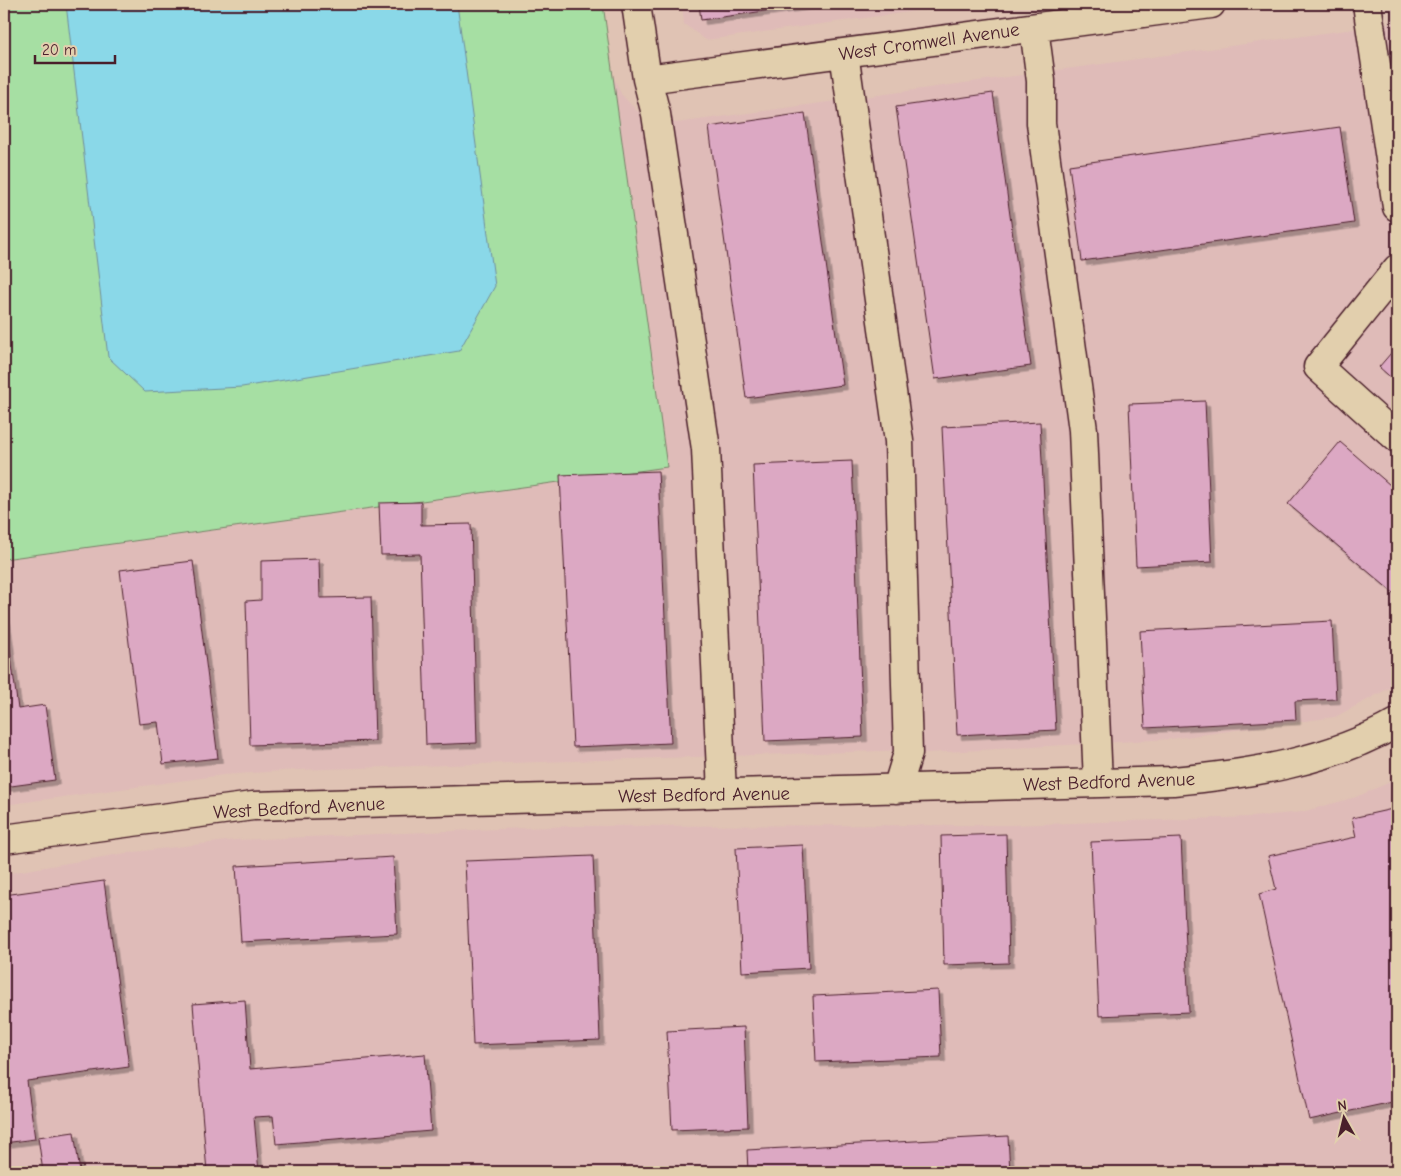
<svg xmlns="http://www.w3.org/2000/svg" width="1401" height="1176" font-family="'Comic Neue',sans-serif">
<defs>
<filter id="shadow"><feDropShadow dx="4.5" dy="4.5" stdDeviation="0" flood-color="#0004"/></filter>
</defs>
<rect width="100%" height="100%" fill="#e0c3b4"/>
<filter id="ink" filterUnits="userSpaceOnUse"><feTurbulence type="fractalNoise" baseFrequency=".02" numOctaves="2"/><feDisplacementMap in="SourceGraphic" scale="10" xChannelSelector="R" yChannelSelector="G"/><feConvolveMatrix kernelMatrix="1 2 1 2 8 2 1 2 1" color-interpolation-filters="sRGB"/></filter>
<g filter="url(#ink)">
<path fill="#dfbbb8" d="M682,4H967L706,40L684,24Z
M1397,23V684L1335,717L1170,739L911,754V750L296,770L223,775L4,805V559L667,467L612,73L621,94L636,110L655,120L677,123Z
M1397,779V1172H4V874L126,853L235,840L572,826L1011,825L1252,817L1302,812L1356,797Z"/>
<path fill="#a6dfa3" stroke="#787f67" d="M4,4H603L667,467L4,559Z"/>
<path fill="#8ad8e8" stroke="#708e9c" d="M66,4H457L495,286L459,351L242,387L145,392L108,357Z"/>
<path fill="#dca8c3" stroke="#4a1f2b" filter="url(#shadow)" d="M699,4H814L701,20Z
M993,93L1031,366L935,379L896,107Z
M805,113L843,385L746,398L709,127Z
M1340,127L1354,223L1082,261L1069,165Z
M1397,346V383L1379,367Z
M1205,401L1212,562L1136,566L1129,404Z
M1040,422L1056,730L957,735L942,427Z
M1340,442L1397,491V596L1288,504Z
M852,461L863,737L765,741L753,465Z
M658,471L671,743L573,747L560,475Z
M421,502V525L471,524L477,743L426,745L420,554L381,555L379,503Z
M319,559L320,598L371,597L375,741L250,745L246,601L261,600V561Z
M193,561L218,758L163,764L158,722L139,724L120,570Z
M4,605L18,709L45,705L55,780L4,787Z
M1332,621L1336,699L1295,701L1296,720L1145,728L1140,631Z
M1397,808V1101L1309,1120L1259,894L1276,889L1268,856L1356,837L1352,818Z
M1006,834L1009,963L944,965L941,836Z
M1181,838L1189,1012L1099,1016L1091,842Z
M803,845L809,968L742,972L736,848Z
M593,856L600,1040L473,1045L465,861Z
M393,857L397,934L241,942L236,866Z
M104,881L129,1067L27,1081L35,1139L4,1143V895Z
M938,990L941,1057L816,1062L813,996Z
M245,1000L250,1069L425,1054L431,1131L276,1144L273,1116L254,1117L259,1172H207L193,1004Z
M744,1027L748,1127L672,1130L667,1031Z
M74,1132L80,1172H43L38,1137Z
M1008,1136L1010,1172H748L747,1150Z"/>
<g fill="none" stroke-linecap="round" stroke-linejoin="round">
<defs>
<path id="minor" d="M636,4L647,79L656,114L706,449L722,793
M1367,4L1397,207
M1034,28L1041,81V123L1083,430L1098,783
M844,53L899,441L908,753L897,789
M647,79L1211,4
M1397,269L1318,367L1397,438
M4,839L253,806L1173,781C1250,774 1329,762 1397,723"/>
</defs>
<use href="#minor" stroke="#4a1f2b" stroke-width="31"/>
<use href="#minor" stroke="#e2cfad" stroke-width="28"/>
</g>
</g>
<g text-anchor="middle" stroke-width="4.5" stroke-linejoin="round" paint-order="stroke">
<g font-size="19" fill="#4a1f2b" stroke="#e2cfad">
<text transform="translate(929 41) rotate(-8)" y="7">West Cromwell Avenue</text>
<text transform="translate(1109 781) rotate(-2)" y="7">West Bedford Avenue</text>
<text transform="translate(704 794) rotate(-1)" y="7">West Bedford Avenue</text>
<text transform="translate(299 807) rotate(-3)" y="7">West Bedford Avenue</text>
</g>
</g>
<rect width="1401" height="1176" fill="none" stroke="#e2cfad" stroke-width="20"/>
<rect x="10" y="10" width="1381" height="1156" fill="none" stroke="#4a1f2b" stroke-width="2" filter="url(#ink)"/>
<g transform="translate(1344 1118) rotate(352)" stroke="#e2cfad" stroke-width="4" paint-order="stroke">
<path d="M0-4L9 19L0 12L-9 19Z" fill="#4a1f2b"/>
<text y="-8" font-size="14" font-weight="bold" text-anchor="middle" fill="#4a1f2b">N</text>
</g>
<path d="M35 55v8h80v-8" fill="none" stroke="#4a1f2b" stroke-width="2.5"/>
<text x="42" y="55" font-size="15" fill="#4a1f2b" stroke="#e2cfad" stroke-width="4" paint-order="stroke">20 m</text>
</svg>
